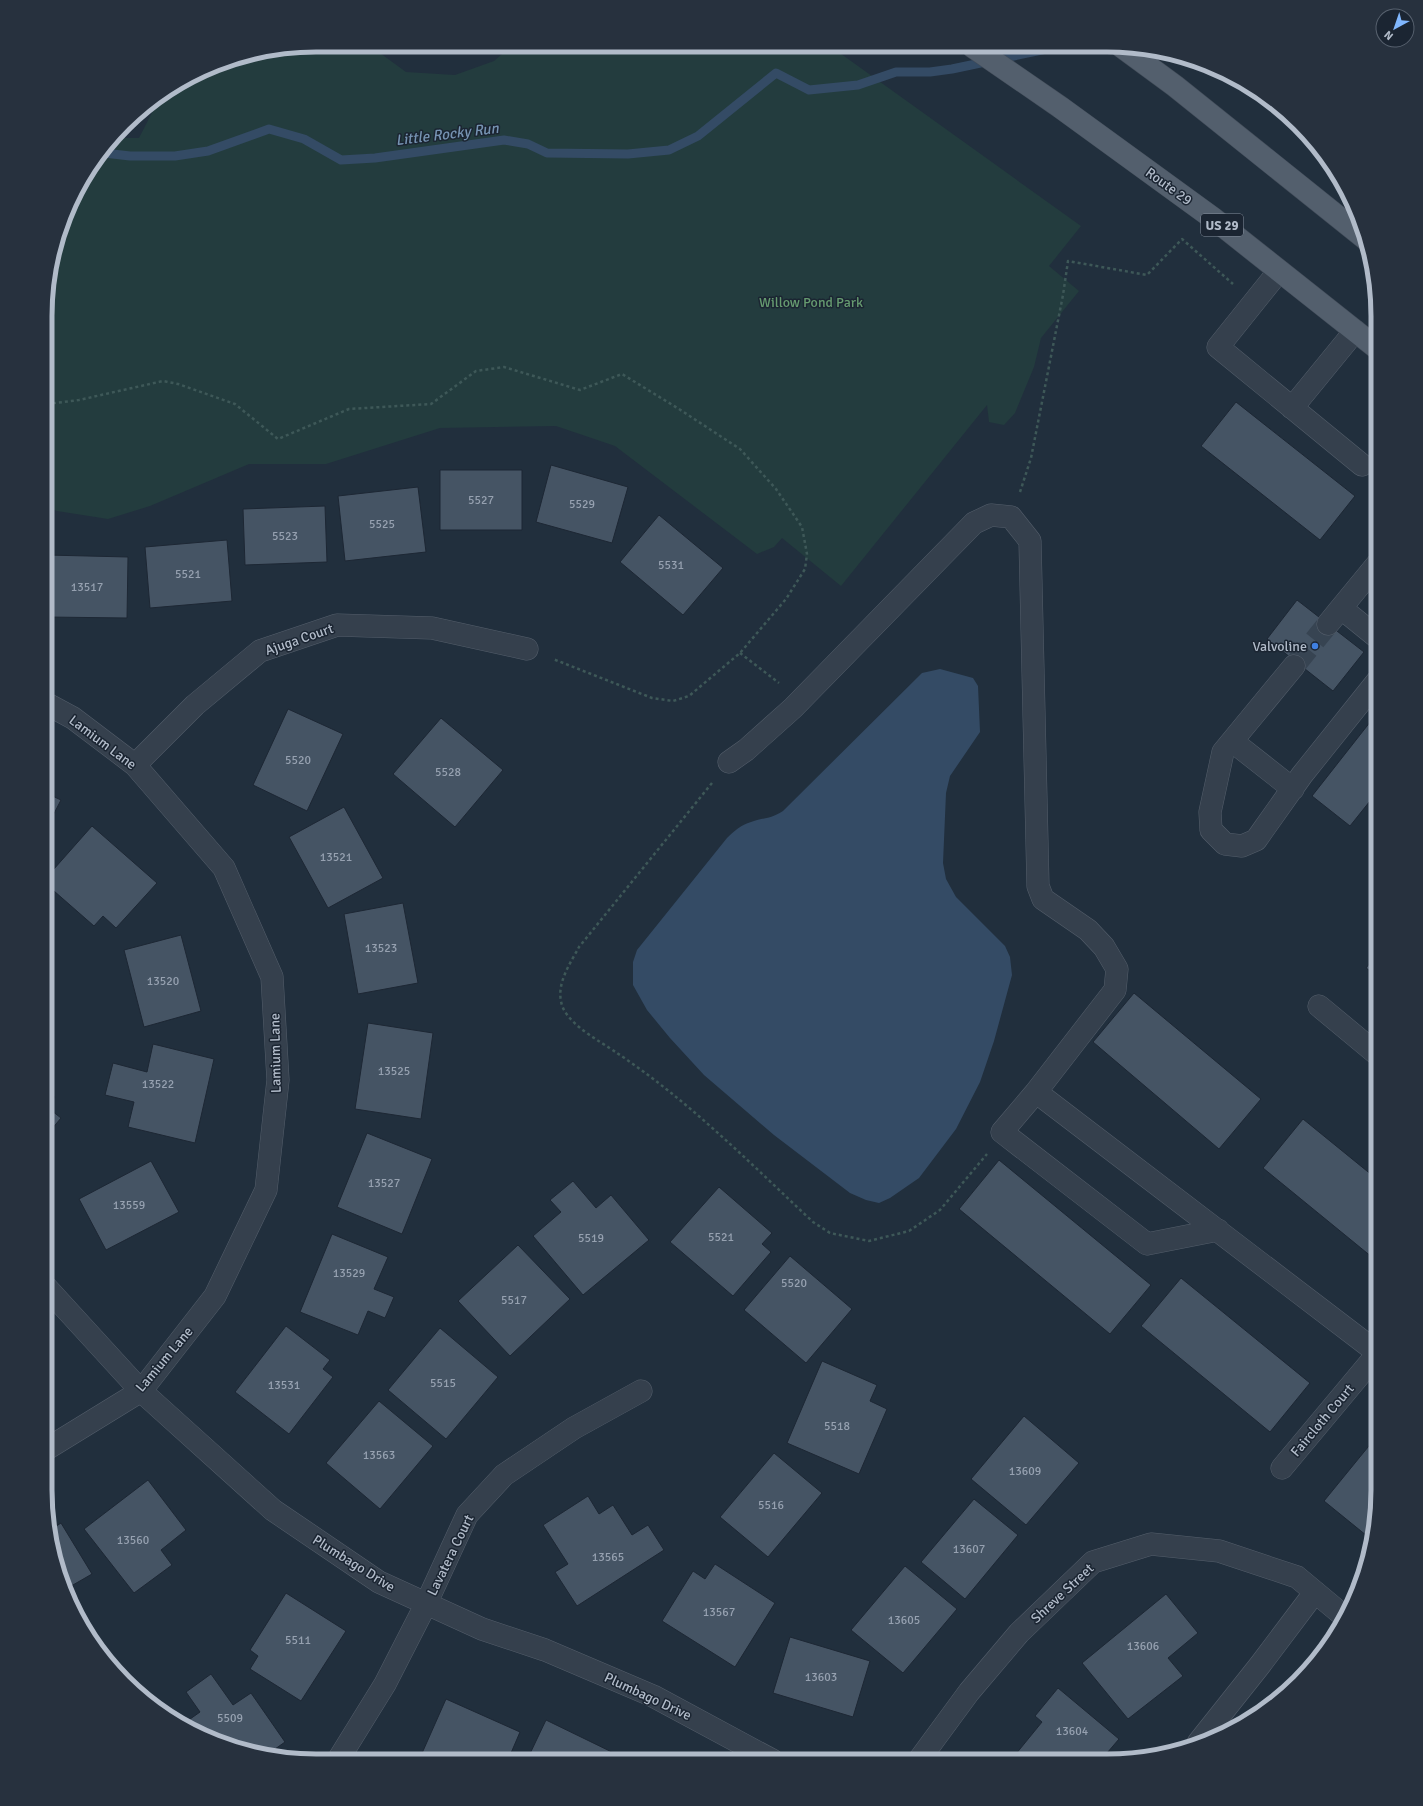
<svg xmlns="http://www.w3.org/2000/svg" width="1423" height="1806" font-family="Signika,sans-serif">
<rect width="100%" height="100%" fill="#212f3d"/>
<path fill="#233c3e" d="M316,45H369L406,72L455,75L494,61L511,46H829L844,56L1081,226L1049,266L1079,291L1041,338L1034,367L1015,413L1004,425L989,422L987,405L841,586L782,538L774,547L757,554L615,446L556,426L440,428L326,464H249L150,506L108,519L57,511L47,507V280L59,229L81,181L117,138H139L161,95L180,81L229,59Z"/>
<path fill="#344b65" d="M940,669L973,678L978,686L980,732L950,776L946,793L943,863L946,879L956,897L1005,946L1010,957L1012,975L994,1041L980,1082L956,1129L919,1178L890,1198L879,1203L866,1200L850,1193L774,1135L704,1075L670,1038L647,1010L633,985V962L637,950L727,838C734,831 741,825 751,822C764,817 769,820 783,811L922,673Z"/>
<g fill="none" stroke-linecap="round" stroke-linejoin="round">
<path stroke="#344b65" stroke-width="9" d="M104,153L130,156H175L208,151L269,129L304,139L341,160L375,158L504,140L528,144L547,153L628,154L669,150L698,136L776,73L809,90L858,85L896,72H930L952,69L1056,47"/>
</g>
<path fill="#455464" stroke="#1d2734" d="M1236,402L1355,496L1320,540L1201,446Z
M551,465L628,487L612,543L536,522Z
M440,470H522V530H440Z
M418,487L426,552L345,561L338,496Z
M325,506L327,562L245,565L243,509Z
M659,515L723,568L683,615L620,562Z
M227,540L232,601L150,608L145,547Z
M47,555L128,557L127,618L47,617Z
M1378,598V613L1370,607Z
M1297,600L1364,652L1333,691L1267,639Z
M288,709L343,734L307,811L253,785Z
M1378,712V791L1350,826L1312,796Z
M441,718L503,770L455,827L393,774Z
M46,793L61,800L46,829Z
M344,807L383,878L328,908L289,837Z
M92,826L157,883L116,928L103,916L94,926L46,884V878Z
M403,903L418,983L358,994L344,914Z
M181,935L201,1011L144,1027L124,950Z
M1378,953V977L1366,968Z
M1134,993L1261,1099L1219,1149L1093,1042Z
M368,1023L433,1033L421,1119L355,1109Z
M153,1044L214,1059L195,1143L128,1127L134,1102L105,1095L113,1063L147,1072Z
M46,1089L55,1097L47,1107L61,1118L46,1136Z
M1303,1119L1378,1180V1262L1263,1168Z
M367,1133L432,1159L402,1234L337,1207Z
M999,1160L1151,1285L1110,1334L959,1209Z
M151,1161L179,1212L106,1250L79,1199Z
M573,1181L596,1208L611,1195L649,1240L583,1295L533,1236L561,1212L550,1200Z
M719,1187L772,1233L762,1244L771,1252L733,1296L670,1242Z
M332,1234L388,1257L374,1289L394,1297L385,1318L368,1311L358,1335L300,1312Z
M518,1245L570,1299L510,1356L458,1301Z
M790,1256L852,1309L806,1363L744,1310Z
M1181,1278L1310,1383L1270,1432L1141,1326Z
M286,1326L330,1360L323,1369L333,1377L289,1434L235,1392Z
M440,1328L498,1377L446,1439L388,1390Z
M822,1361L877,1385L870,1401L887,1409L859,1474L787,1443Z
M379,1401L433,1446L380,1509L326,1463Z
M1024,1416L1079,1463L1026,1525L971,1479Z
M1377,1436V1508L1372,1540L1324,1501Z
M774,1453L822,1493L768,1557L720,1517Z
M148,1480L186,1530L161,1550L172,1565L134,1593L84,1529Z
M588,1496L599,1514L613,1505L632,1535L648,1525L664,1550L577,1606L555,1572L568,1564L543,1525Z
M974,1499L1018,1535L965,1599L921,1562Z
M61,1523L92,1574L66,1589L54,1561L50,1530Z
M715,1564L775,1603L735,1667L662,1621L693,1571L705,1579Z
M905,1566L957,1609L903,1673L851,1630Z
M286,1593L346,1631L301,1701L250,1669L258,1656L250,1650Z
M1166,1594L1198,1633L1168,1658L1183,1676L1128,1719L1082,1663Z
M790,1637L870,1661L853,1717L773,1693Z
M211,1674L233,1705L251,1693L285,1742L268,1754L229,1747L183,1724L200,1712L186,1692Z
M1058,1688L1119,1739L1101,1760H1011L1042,1722L1035,1716Z
M446,1699L520,1732L508,1760H419Z
M546,1720L618,1755L615,1760H527Z"/>
<g fill="none" stroke-linecap="round" stroke-linejoin="round">
<path stroke="#374452" stroke-width="22" stroke-dasharray="22 11" stroke-linecap="butt" d="M1294,666L1328,624"/>
<defs>
<path id="minor" d="M1279,271L1218,347L1362,465
M1292,408L1355,331
M1328,624L1341,608
M1378,638L1341,608L1378,563
M1294,666L1223,752L1210,812L1211,830L1225,844L1242,846L1256,840L1302,775L1378,680
M1232,741L1293,789
M729,762L746,750L793,708L974,523L991,515L1011,517L1030,541L1038,886L1043,899L1088,930L1104,947L1117,969L1115,990L1036,1092
M135,765L195,705L260,651L337,625L432,628L527,649
M1319,1006L1378,1055
M1218,1230L1147,1244L1002,1132L1036,1092L1378,1353
M45,1286L141,1391L273,1510L379,1582L482,1629L545,1650L653,1696L772,1760
M45,1450L141,1391L215,1296L266,1190L278,1080L272,977L224,868L135,765L73,718L47,704
M1282,1468L1378,1353
M1198,1743L1260,1665L1315,1592
M338,1760L385,1684L426,1604L467,1515L504,1475L574,1428L641,1391
M919,1760L969,1692L1019,1633L1093,1562L1151,1544L1219,1551L1297,1577L1345,1617"/>
<path id="major" d="M973,47L1060,107L1214,219L1378,349
M1122,47L1175,86L1367,240"/>
</defs>
<use href="#minor" stroke="#545e6b" stroke-width="23"/>
<use href="#major" stroke="#424c59" stroke-width="23"/>
<path stroke="#3e5858" stroke-width="2.5" stroke-dasharray="3 3" stroke-linecap="butt" d="M47,404L79,400L163,381L178,384L235,404L278,439L349,409L431,404L476,371L504,367L580,390L622,374L679,409L740,449L776,489L802,527L807,554L805,569L786,599L740,653L689,696L673,701L652,698L553,659
M1020,492L1031,458L1063,295L1068,261L1147,275L1182,239L1233,284
M740,653L779,683
M712,783L579,947C571,962 557,982 561,1001C564,1023 600,1041 617,1053C689,1101 750,1163 813,1222L830,1233L869,1241L909,1231L940,1210L987,1154"/>
<use href="#minor" stroke="#35404d" stroke-width="22"/>
<use href="#major" stroke="#535f6d" stroke-width="22"/>
</g>
<circle fill="#3f7fe0" stroke="#1b2532" stroke-width="1.5" cx="1315" cy="646" r="4"/>
<g text-anchor="middle" stroke-width="3" stroke-linejoin="round" paint-order="stroke">
<g font-size="12" fill="#96a1b0">
<text x="481" y="504">5527</text>
<text x="582" y="508">5529</text>
<text x="382" y="528">5525</text>
<text x="285" y="540">5523</text>
<text x="671" y="569">5531</text>
<text x="188" y="578">5521</text>
<text x="87" y="591">13517</text>
<text x="298" y="764">5520</text>
<text x="448" y="776">5528</text>
<text x="336" y="861">13521</text>
<text x="381" y="952">13523</text>
<text x="163" y="985">13520</text>
<text x="394" y="1075">13525</text>
<text x="158" y="1088">13522</text>
<text x="384" y="1187">13527</text>
<text x="129" y="1209">13559</text>
<text x="721" y="1241">5521</text>
<text x="591" y="1242">5519</text>
<text x="349" y="1277">13529</text>
<text x="794" y="1287">5520</text>
<text x="514" y="1304">5517</text>
<text x="443" y="1387">5515</text>
<text x="284" y="1389">13531</text>
<text x="837" y="1430">5518</text>
<text x="379" y="1459">13563</text>
<text x="1025" y="1475">13609</text>
<text x="771" y="1509">5516</text>
<text x="133" y="1544">13560</text>
<text x="969" y="1553">13607</text>
<text x="608" y="1561">13565</text>
<text x="719" y="1616">13567</text>
<text x="904" y="1624">13605</text>
<text x="298" y="1644">5511</text>
<text x="1143" y="1650">13606</text>
<text x="821" y="1681">13603</text>
<text x="230" y="1722">5509</text>
<text x="1072" y="1735">13604</text>
</g>
<rect fill="#1b2532" stroke="#848e9c" stroke-width="1" x="1201" y="214" width="42" height="22" rx="3"/>
<g font-size="13" font-weight="bold" fill="#b1bbc9">
<text x="1222" y="230">US 29</text>
</g>
<g font-size="14" fill="#b1bbc9" stroke="#1b2532">
<text transform="translate(1169 186) rotate(36)" y="5">Route 29</text>
<text transform="translate(299 639) rotate(-19)" y="5">Ajuga Court</text>
<text transform="translate(103 742) rotate(37)" y="5">Lamium Lane</text>
<text transform="translate(275 1053) rotate(-91)" y="5">Lamium Lane</text>
<text transform="translate(164 1359) rotate(-50)" y="5">Lamium Lane</text>
<text transform="translate(1322 1420) rotate(-50)" y="5">Faircloth Court</text>
<text transform="translate(450 1555) rotate(-64)" y="5">Lavatera Court</text>
<text transform="translate(354 1563) rotate(32)" y="5">Plumbago Drive</text>
<text transform="translate(1062 1593) rotate(-43)" y="5">Shreve Street</text>
<text transform="translate(648 1696) rotate(25)" y="5">Plumbago Drive</text>
</g>
<g font-size="14" fill="#669b70" stroke="#1b2532">
<text x="811" y="307">Willow Pond Park</text>
</g>
<g font-size="14" fill="#b1bbc9" stroke="#1b2532" text-anchor="end">
<text x="1307" y="651">Valvoline</text>
</g>
<g font-size="15" font-style="italic" fill="#7693b2" stroke="#1b2532">
<text transform="translate(447 134) rotate(-7)" y="5">Little Rocky Run</text>
</g>
</g>
<path d="M0 0H1423V1806H0ZM316 52H1107A264 264 0 0 1 1371 316V1490A264 264 0 0 1 1107 1754H316A264 264 0 0 1 52 1490V316A264 264 0 0 1 316 52Z" fill="#27313e" fill-rule="evenodd"/>
<path fill="none" stroke="#b1bbc9" stroke-width="5" d="M316 52H1107A264 264 0 0 1 1371 316V1490A264 264 0 0 1 1107 1754H316A264 264 0 0 1 52 1490V316A264 264 0 0 1 316 52Z"/>
<g transform="translate(1395 28) rotate(220)"><circle r="19" fill="#1b2532" stroke="#57616e"/>
<path d="M0-3L7 15L0 10L-7 15Z" fill="#80b7fe"/>
<text y="-6" font-size="11" font-weight="bold" text-anchor="middle" fill="#b1bbc9">N</text>
</g>
</svg>
